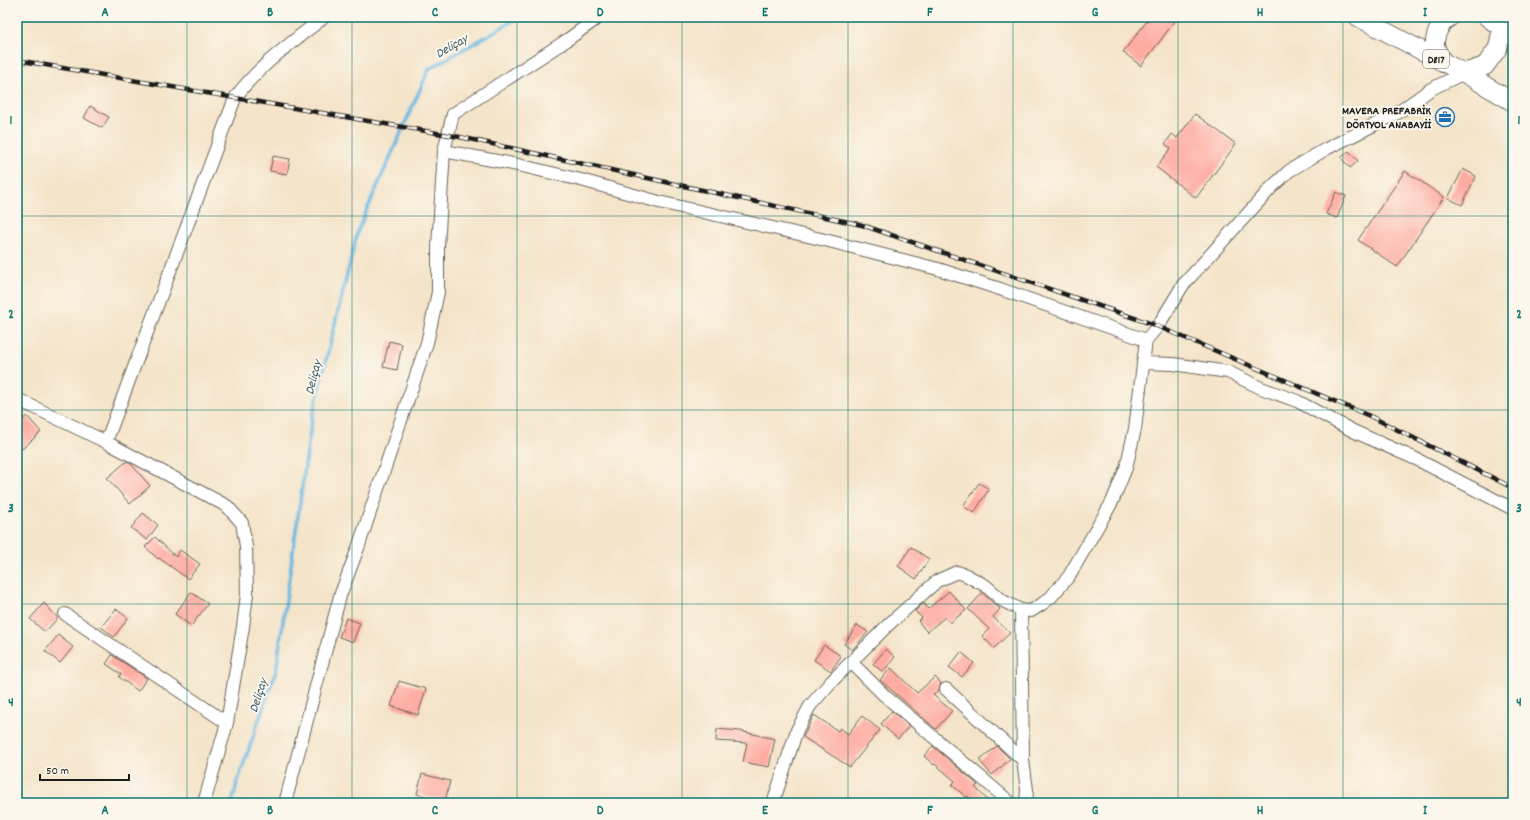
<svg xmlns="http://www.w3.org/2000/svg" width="1530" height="820" font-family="Dekko,sans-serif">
<rect width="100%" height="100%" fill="#fbf7ec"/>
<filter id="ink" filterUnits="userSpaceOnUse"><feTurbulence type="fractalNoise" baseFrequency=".025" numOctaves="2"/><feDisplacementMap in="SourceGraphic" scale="8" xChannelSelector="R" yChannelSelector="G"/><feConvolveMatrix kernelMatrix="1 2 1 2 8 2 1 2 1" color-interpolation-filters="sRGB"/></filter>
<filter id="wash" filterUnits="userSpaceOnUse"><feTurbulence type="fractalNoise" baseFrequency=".012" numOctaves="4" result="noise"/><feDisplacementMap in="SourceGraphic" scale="16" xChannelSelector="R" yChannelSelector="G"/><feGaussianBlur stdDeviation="0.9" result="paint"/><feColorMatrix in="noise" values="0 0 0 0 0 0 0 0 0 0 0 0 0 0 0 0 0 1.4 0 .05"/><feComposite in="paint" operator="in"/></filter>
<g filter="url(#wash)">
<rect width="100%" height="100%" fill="#f4e4c9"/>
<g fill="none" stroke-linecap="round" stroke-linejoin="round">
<path stroke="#67b8e2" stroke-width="3.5" d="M232,803L237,783L276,671L312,417L358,230L429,69L520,17"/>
</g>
<g id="blocks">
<path fill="#feaba1" d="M1150,17H1178L1141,66L1123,52Z
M90,106L109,117L102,128L84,118Z
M1195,114L1236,144L1196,198L1156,167L1171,148L1165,144L1172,134L1177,138Z
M1349,151L1358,161L1350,168L1341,158Z
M273,156L290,159L287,174L270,171Z
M1463,169L1476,176L1462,205L1448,198Z
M1405,171L1444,197L1397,267L1358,240Z
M1336,192L1346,196L1337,218L1326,214Z
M389,341L402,344L397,370L383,367Z
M27,416L41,432L22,449L17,443V425Z
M127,461L131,464L150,486L130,504L107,478Z
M979,483L989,489L974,513L963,506Z
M143,513L158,525L147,540L131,528Z
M155,537L176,557L180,550L200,564L188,579L159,558L158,559L145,547Z
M911,547L929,559L916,579L898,566Z
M949,591L966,610L950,623L945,617L927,632L918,621L922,618L915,611L924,603L928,609Z
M191,592L208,604L191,626L175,614Z
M982,593L1000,609L993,617L1010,633L994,648L982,636L989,629L968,609Z
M44,603L58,618L45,632L30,619Z
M116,609L128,618L114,637L101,627Z
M346,618L360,623L353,642L339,637Z
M857,625L868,632L852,650L844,644Z
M58,635L73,647L60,663L45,651Z
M824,645L841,656L831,671L814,660Z
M886,649L895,657L883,672L873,664Z
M961,652L974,663L962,677L949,667Z
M112,655L147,678L138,691L119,677L121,674L106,664Z
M891,668L917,693L935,677L941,683L939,690L933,695L952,711L936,729L880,680Z
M399,681L426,689L418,715L391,706Z
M892,711L909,726L898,739L881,724Z
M814,715L838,731L840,728L848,734L862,716L880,730L850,767L803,737Z
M717,729L740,731L775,739L769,767L743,762L747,743L716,741Z
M933,746L978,785L975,787L990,803H974L968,796L966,797L952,785L955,781L935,764L934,765L924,756Z
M997,746L1010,759L992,775L979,760Z
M422,774L450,781L445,801L417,794Z"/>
</g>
</g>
<g filter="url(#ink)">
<use href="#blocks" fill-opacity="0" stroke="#686259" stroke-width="1"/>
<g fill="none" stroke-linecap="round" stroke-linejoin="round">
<defs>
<path id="minor" d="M444,151L518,165L581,180L659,202L825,240L938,269L1003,290L1146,340
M1143,363L1173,364L1228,372L1261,388L1297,401L1353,431L1416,459L1513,509
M17,399L106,442L235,98C258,66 293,42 324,17
M106,442L227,506L242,523L246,546L247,594L243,627L227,723L204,803
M1021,610L1023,760L1027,790L1026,803
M65,614L227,723
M851,662L884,695L1011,803
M946,689L1023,760
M285,803L340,596L358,548L427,343L438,292V247L444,151L453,114L567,40L599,17
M773,803L797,730L810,706L831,682L888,625L937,581L957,572L966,575L986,586L1003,601L1021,610L1031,611L1042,604L1051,597L1069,576L1112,502L1126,468L1135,429L1146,340L1158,326L1183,285L1271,188L1289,171L1326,149L1396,114L1431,89L1464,73"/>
<path id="highway" d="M1358,17L1464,73L1513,102
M1487,17L1513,36
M1443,63C1441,58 1436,51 1435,45C1434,35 1441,22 1450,17
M1464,73L1485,66L1498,48L1504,17"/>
</defs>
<use href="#minor" stroke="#686259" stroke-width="14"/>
<use href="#highway" stroke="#686259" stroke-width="20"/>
<use href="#minor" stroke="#fff" stroke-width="12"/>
<use href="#highway" stroke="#fff" stroke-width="18"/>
<defs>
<path id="rail" d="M17,60L460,137L862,225L1152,324L1372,417L1513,488"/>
</defs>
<use href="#rail" stroke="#1c1c1c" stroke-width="4.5"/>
<use href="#rail" stroke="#fbf7ec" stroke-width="3" stroke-dasharray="9" stroke-linecap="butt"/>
</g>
</g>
<path fill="none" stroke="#0f766e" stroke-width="1" stroke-opacity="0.55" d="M187,17V803M352,17V803M517,17V803M682,17V803M848,17V803M1013,17V803M1178,17V803M1343,17V803M17,216H1513M17,410H1513M17,604H1513"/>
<defs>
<symbol id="office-ring" viewBox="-11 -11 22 22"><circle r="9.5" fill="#fbf7ec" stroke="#1f6fb2" stroke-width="1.5"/><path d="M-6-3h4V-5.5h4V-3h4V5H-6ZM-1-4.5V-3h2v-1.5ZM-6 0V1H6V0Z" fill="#1f6fb2"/></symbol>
</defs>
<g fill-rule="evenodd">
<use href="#office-ring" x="1434" y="106" width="22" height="22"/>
</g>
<g text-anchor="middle" stroke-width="4" stroke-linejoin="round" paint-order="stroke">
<rect fill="#fbf7ec" stroke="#5f5e5a" stroke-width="1" x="1423" y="50" width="26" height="18" rx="3"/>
<g font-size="11" font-weight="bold" fill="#1c1c1c">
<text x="1436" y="63">D817</text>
</g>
<g font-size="12" font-weight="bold" fill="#1c1c1c" stroke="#fbf7ec" text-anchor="end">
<text x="1431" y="114">MAVERA PREFABRİK<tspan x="1431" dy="14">DÖRTYOL ANABAYİİ</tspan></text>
</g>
<g font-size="13" font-style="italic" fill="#3a5a6b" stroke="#fbf7ec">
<text transform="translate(451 45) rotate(-30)" y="5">Deliçay</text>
<text transform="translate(312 377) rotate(-76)" y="5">Deliçay</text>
<text transform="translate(257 695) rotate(-72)" y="5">Deliçay</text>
</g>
</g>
<rect width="1530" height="820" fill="none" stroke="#fbf7ec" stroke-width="44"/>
<path d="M40 774v6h89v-6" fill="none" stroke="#1c1c1c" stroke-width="2"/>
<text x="46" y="774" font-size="12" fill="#1c1c1c" stroke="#fbf7ec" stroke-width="3" paint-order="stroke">50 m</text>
<rect x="22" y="22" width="1486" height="776" fill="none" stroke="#0f766e" stroke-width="1.5"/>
<g font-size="13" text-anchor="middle" font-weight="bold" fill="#0f766e">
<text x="105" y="16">A</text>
<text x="270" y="16">B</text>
<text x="435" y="16">C</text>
<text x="600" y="16">D</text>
<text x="765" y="16">E</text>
<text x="930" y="16">F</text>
<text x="1095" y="16">G</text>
<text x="1260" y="16">H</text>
<text x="1425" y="16">I</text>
<text x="11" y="124">1</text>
<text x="1519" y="124">1</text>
<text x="11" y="318">2</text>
<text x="1519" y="318">2</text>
<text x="11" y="512">3</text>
<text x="1519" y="512">3</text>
<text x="11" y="706">4</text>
<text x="1519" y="706">4</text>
<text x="105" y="814">A</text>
<text x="270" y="814">B</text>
<text x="435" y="814">C</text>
<text x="600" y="814">D</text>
<text x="765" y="814">E</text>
<text x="930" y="814">F</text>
<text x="1095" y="814">G</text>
<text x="1260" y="814">H</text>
<text x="1425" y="814">I</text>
</g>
</svg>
